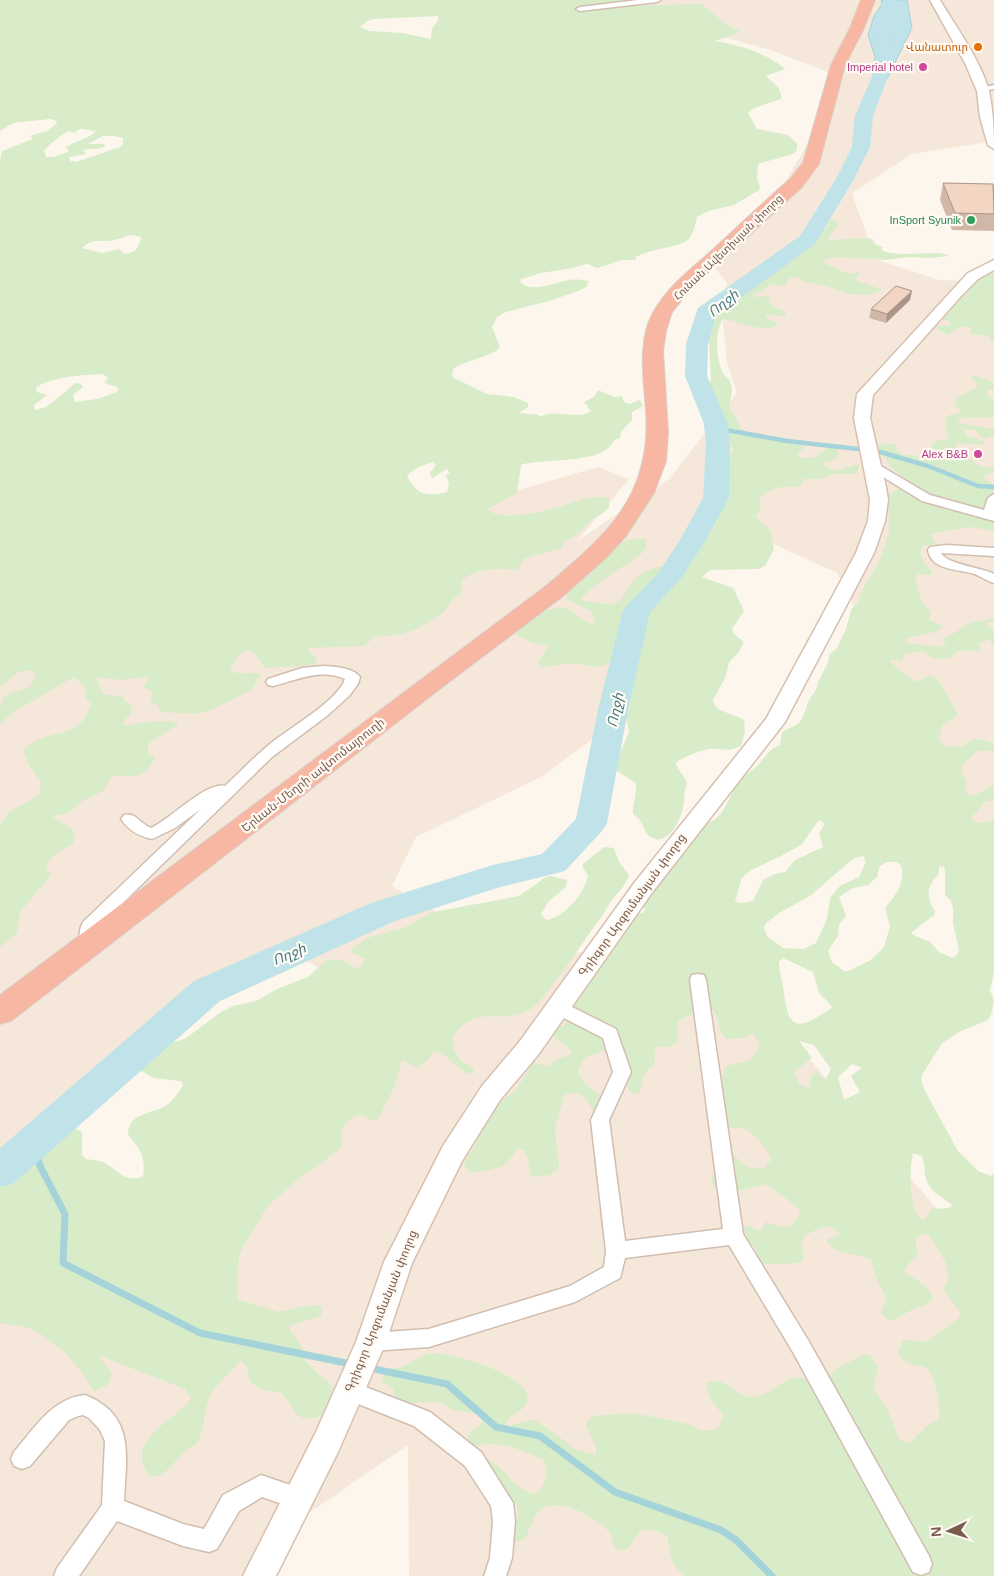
<svg xmlns="http://www.w3.org/2000/svg" width="994" height="1576" font-family="Arial,'Noto Sans Armenian',sans-serif">
<rect width="100%" height="100%" fill="#fdf6ec"/>
<path fill="#f5e8da" d="M506,0H994V141L912,154L852,193L875,259L939,280L994,282V911L917,733L837,573L771,543L692,563L652,623L602,732L541,777L416,837L392,886L508,953L653,952L760,1001L942,1215L994,1302V1538L768,1576H409L408,1445L277,1535L260,1576H0V1283L158,1333L343,981L290,952L195,999L0,1150V643L139,599L598,467L629,479L577,541L669,479L737,393L727,363L722,309L727,283L710,262L775,200L808,143L825,92L828,72L768,49L715,35Z"/>
<path fill="#d8ecc9" fill-rule="evenodd" d="M0,0H651L575,9L583,12L623,6L702,4L725,24L741,32L715,41C737,44 769,54 785,69L766,76C772,83 783,88 781,99L754,108L748,113L757,129L788,135L797,143V150L793,154L758,164L757,178L760,187L759,190L734,205L708,211L697,217C696,223 693,234 689,239C682,247 648,249 636,257V260H622L597,268L588,264L582,265L573,268L541,273L521,279L520,282C532,294 555,282 569,280C576,279 582,280 589,281L586,287L581,290L549,301L506,312L497,317L492,327L500,347C491,358 466,359 453,369L452,376L456,379L487,394L514,397L528,403V407L519,413L539,415L540,417C555,408 576,421 591,411L584,402L595,396L598,390L614,397L622,396L624,402L629,404L640,400L643,406L632,412V420L621,432L620,438L614,440C604,466 542,457 521,465L517,493L488,509C503,527 571,503 591,497H603L609,499V508C604,513 597,516 592,520C583,528 576,538 564,541L562,548L524,559L517,570C499,568 474,567 461,582L462,592L459,596L455,597L444,612L415,630L397,635L375,637L364,646L308,648L310,653L316,656L317,664L313,665L267,668C258,664 260,653 245,650L238,656L235,664L230,668L231,671C241,676 252,670 261,675L251,690L211,710L195,714L163,712L160,710L158,705L151,702L152,691L142,687L148,680L146,677L120,680L96,677L103,694L121,696L132,707L131,713L124,721V726L153,721L178,722L177,725L148,744V753L155,757C146,781 131,775 112,776L103,791L82,801L74,809L66,814L52,816L72,829L75,834L73,844L54,855L46,865L48,872L52,874L20,912L17,933L0,947V826C9,805 24,807 40,794L41,781L30,767L23,751C50,723 78,746 91,703L86,699V688L74,677L15,711L0,724C0,689 3,698 31,686L36,673C21,664 11,680 0,686V161L2,151L33,139L31,136L32,135L47,131L56,124L57,121L50,119L13,123L0,131ZM438,16L439,19L432,29L431,39L402,33L369,31L360,27L366,22L373,19ZM80,129L96,131C88,139 76,141 66,147L69,151L68,152L53,157H46L44,151C49,145 62,134 69,131L74,133ZM103,136H114L123,138V144L120,147L76,162L70,161L69,157L86,154L83,150C92,147 98,152 106,145L103,144H88ZM130,235L141,237C139,248 136,252 125,254L119,249L102,253L82,248C93,237 101,243 114,240C119,239 125,237 130,235ZM103,374L108,378L104,383L117,387L118,390L117,392L97,399L75,402L73,395L83,387L81,384L75,383L59,397L46,407L36,410L34,409V405L47,395L37,392L36,387C56,376 81,375 103,374ZM433,462L436,465L430,473L432,478L447,469L450,473L446,475L449,483L447,492C427,497 415,495 407,475L418,467Z
M833,219L837,221L838,225L828,238L830,240L868,238L873,240L875,244L883,247L881,250C900,259 938,249 949,256L929,258L910,257L886,260L835,257L825,260L824,263L846,273H860L855,279L857,281L883,290L869,295L848,294L829,287L803,281L799,277L789,278L786,286L771,284L761,292L753,295L756,297L769,296L771,298L768,301L774,307L785,311L786,315L784,316L765,315L767,319L775,322L778,326C761,333 741,322 723,319C714,333 716,358 723,373C725,377 729,378 730,382C734,388 730,402 729,409L735,416L741,429L761,438L802,444L804,448L797,454L801,458C814,458 818,457 826,448H837L839,455L837,459L822,463C837,477 843,467 859,464L858,471L854,474H832L821,479H803L802,485C795,489 789,486 782,487C774,488 764,493 759,498L761,509L755,517L770,530L774,549L765,566L758,569L710,570L702,577L733,588L744,611L732,629L735,635L744,642L738,653L729,662L726,676L713,700C715,713 734,713 744,720L745,731L741,746C725,753 723,748 709,749C697,751 688,756 678,761L676,763C678,772 686,776 687,784C684,790 685,796 684,803C682,815 672,843 655,839C645,836 645,829 641,822C639,818 634,816 633,813C632,811 637,790 636,783L617,771V760L629,732L625,713L632,691L626,680L632,670L636,647L635,630L633,628H620L616,656C603,673 589,664 572,664C561,663 551,668 540,667L539,662L548,646L532,643L516,635V633L541,612L561,607L569,609L582,619L589,623H593L595,620L591,611L570,601L567,599L566,594C573,586 582,581 590,574C611,556 614,536 646,539V548L640,555L594,586L581,599L583,601C592,601 606,606 614,603C623,600 623,596 627,590C635,576 651,566 667,566L666,571L651,580L644,591L648,601H656L715,527L716,513L724,503L718,478L733,449L729,440L722,431L723,423L717,412L718,403L706,391L703,385L711,380L709,342L706,331L709,319L742,288L759,283L772,270L781,257L799,252L808,233L826,229L829,221Z
M994,271V342L989,339L990,337L988,336L972,334L970,333L972,327H960L948,335L935,328L937,326L950,325V321L939,320L951,311L953,305L958,304L961,296L967,294L970,286L982,274Z
M974,375L994,383V390H988L986,395L994,399V417L963,418L956,421L960,423L994,429V436L984,439L974,429L964,430L967,436L984,441V445L956,443L955,445L961,450L945,452L938,458L940,460L951,456H966L979,466L994,468L993,472L986,475L984,479L994,485V531L970,527L930,534L936,544L922,546L920,554L924,562L933,573L929,575L917,574L916,581L922,602L931,612L929,620L944,626C929,638 918,632 906,640L907,643C921,644 933,647 946,646L943,640L970,623L994,618V621L985,623L994,631V646L989,639L979,643L980,649L977,651H958L950,658L936,659L923,652L905,653L902,662L892,659L890,661L898,669L917,682L928,676H933L942,685L958,715L942,726L939,740L946,746L963,747C971,736 982,739 994,743V751H977L963,764L961,770L967,784L965,791L967,794L973,796L994,785V800L985,802L972,817V820L978,823L994,820V972L990,990L994,1001L991,1015L988,1020L961,1031L942,1043L922,1075L921,1080L925,1091L958,1151L978,1171L991,1176L994,1173V1576H686C671,1566 669,1554 668,1537C659,1530 652,1530 641,1530L629,1547L623,1551L616,1549C612,1544 613,1537 609,1532C597,1518 556,1495 540,1510C532,1518 530,1532 523,1541L509,1542L511,1529L518,1517L517,1505L511,1501L479,1462L485,1458C505,1465 511,1489 534,1494C547,1486 550,1471 542,1459C512,1447 505,1441 472,1446L466,1442C468,1431 474,1431 482,1424L483,1418L478,1414L452,1410L440,1402L402,1403L396,1400L393,1389L382,1382L383,1376L390,1368C411,1370 417,1352 436,1353C461,1354 571,1388 509,1417L505,1427L530,1420L537,1421L577,1450L596,1455V1448L586,1425L588,1420L593,1416L633,1413L688,1424L701,1430H714L719,1427L723,1415C715,1405 705,1396 707,1382C729,1376 735,1399 754,1397C772,1395 784,1374 804,1378L812,1388L818,1389L836,1369L865,1354L871,1356L878,1367L874,1385L875,1391L887,1408L899,1439L906,1443L912,1441L929,1424L939,1420C941,1409 936,1371 924,1367C911,1363 906,1367 898,1352L902,1341C911,1338 918,1343 927,1341L959,1318L960,1312L945,1292L944,1287L949,1279L946,1263L928,1234H922L916,1239L917,1255L906,1267L904,1272C914,1279 929,1285 933,1297C928,1306 921,1306 912,1310C904,1313 899,1320 890,1321L881,1313L886,1298L878,1282L871,1260C857,1251 836,1258 826,1240L840,1234L831,1227L820,1228L804,1236L801,1246L804,1257L802,1262C794,1264 768,1265 761,1263L766,1274L776,1283L775,1288L754,1254L757,1250C751,1243 744,1237 744,1227L749,1226L760,1231L766,1222C772,1223 777,1227 783,1227C792,1228 799,1219 800,1211L791,1202L765,1184L728,1194L713,1186L711,1176L719,1171L729,1156H735C743,1165 751,1171 764,1168L771,1160C768,1149 753,1130 741,1128C736,1127 730,1128 725,1129L717,1081L721,1078L726,1066L751,1060L760,1045L753,1033L743,1038L726,1039C716,1030 720,1015 710,1007C703,1011 680,1017 678,1023C676,1029 679,1036 677,1043L668,1047H656L654,1056L655,1064L644,1074L640,1092L635,1094L630,1092L615,1056L603,1051L586,1057L578,1069C582,1085 594,1091 607,1100L595,1115C590,1102 578,1086 564,1096L555,1129L559,1168L550,1175L532,1177C526,1169 532,1160 523,1150L518,1149L504,1166L487,1171L469,1172L464,1165L465,1160L475,1147L480,1129L496,1106L516,1090L533,1063L548,1066L560,1058L570,1055L572,1051L553,1036C554,1028 558,1027 565,1025L567,1011L577,993L591,982L603,961L624,934L623,930L636,913H642L645,910L641,904L703,823C724,823 728,796 739,781C743,776 747,774 751,771C763,763 766,750 780,745L782,732L798,724L802,719L809,700L816,690L819,680L827,665L830,654L837,648L846,629L851,610L859,601L862,591L880,559L889,533L888,495L910,483L890,466L877,446L890,443L897,445L896,450L904,455L926,456L933,443L940,440L949,439L946,430V418L949,415L960,413L959,409L954,404L957,398L977,387V384L972,379L971,376ZM819,820L825,824L819,833L823,847L795,860L785,872L775,874L763,880L753,901L740,903L735,901L742,878L751,870L779,857L801,845ZM863,856L866,862L859,877L840,886L830,898L827,919L816,943L803,949L783,948L767,936L764,928L765,924L779,913L810,896L854,858ZM887,862H896L901,865C906,883 896,895 885,908L890,926L884,947L871,960L849,971H844L832,962L828,951L838,936L839,925L846,915L839,897L853,888L868,885L877,877L880,866ZM939,866L944,867L945,871V895L951,901L953,908V923L959,950L956,956L952,958L939,952L930,942L915,936L911,933L934,915L935,911C925,897 927,885 939,874ZM783,958L813,972L819,993L830,1004L832,1008C803,1026 789,1037 784,993C783,982 779,973 779,962ZM799,1041L814,1045L831,1069L825,1080L817,1072L812,1075L809,1088L799,1084L794,1072L812,1058ZM852,1064L862,1068L851,1076L860,1092L844,1100L838,1077ZM913,1153L922,1156C925,1164 924,1171 926,1179C929,1191 943,1198 952,1205L949,1208L932,1209L924,1220L918,1217C909,1197 909,1174 913,1153Z
M604,847L614,848L619,862L629,875C626,885 619,891 612,900C607,906 605,913 600,919C585,938 573,959 558,978C548,990 541,1004 527,1011C500,1026 476,1001 452,1039L454,1043L453,1048L460,1060L474,1068L473,1072L468,1074C456,1068 448,1054 434,1051L429,1059L417,1068L404,1060L401,1063L395,1086L377,1121C370,1121 368,1117 362,1116C358,1115 354,1117 351,1119C338,1127 343,1134 342,1147L315,1168L305,1173L267,1207L239,1254L237,1299L279,1312L299,1307L320,1305L322,1310L321,1316L289,1326L290,1331L301,1345L305,1361L333,1387L332,1406L322,1416C293,1424 297,1411 283,1394C273,1391 260,1391 253,1384C245,1377 252,1366 240,1361C230,1372 218,1383 210,1396C204,1408 205,1424 200,1437C198,1445 189,1447 184,1452C173,1463 165,1479 148,1476C146,1470 142,1463 142,1457C141,1432 178,1417 191,1399L185,1389L98,1355L112,1373L108,1385L94,1391L82,1372L64,1352L38,1332L26,1327L0,1323V1188L17,1177L68,1128L73,1127L82,1132V1155L86,1159C92,1160 99,1160 105,1163C119,1171 126,1184 143,1176C146,1158 140,1148 128,1135C128,1112 151,1115 165,1106C173,1102 178,1093 183,1085L181,1081L153,1078L140,1070L139,1066L143,1057L152,1050L186,1038L221,1012L233,1006L256,1001L277,989L308,977L327,960H343L356,968L361,967L365,959L352,953L351,949L367,938L406,927L433,912L519,896L546,877L551,876L567,880L566,887L548,902L541,914L546,920C565,917 584,894 588,876L582,866L584,863Z"/>
<path fill="#bfe3e8" stroke="#a5d3da" d="M881,0H907L912,28L887,79L873,78L875,57L868,35L874,16L882,4Z"/>
<g fill="none" stroke-linecap="round" stroke-linejoin="round">
<path stroke="#a5d3da" stroke-width="3" d="M716,424L720,427"/>
<path stroke="#a5d3da" stroke-width="4.5" d="M718,425L726,430L787,441L858,449
M880,452L928,466L978,486L994,487"/>
<path stroke="#a5d3da" stroke-width="7" d="M32,1144L41,1168L65,1214L63,1263L200,1333L351,1364
M369,1368L447,1384L496,1427L540,1436L615,1492L721,1530L736,1540L772,1576"/>
<path fill="#bfe3e8" fill-rule="evenodd" d="M883,0H897L895,13L896,46L887,79L873,116L870,147L854,179L815,244L716,316L708,344L707,376L728,424L730,445L729,498L706,540L682,577L650,612L628,710L607,823L602,831L565,871L497,888L395,921L220,1001L14,1183L0,1187V1148L194,981L371,903L493,865L542,854L576,819L598,710L623,610L659,572L680,540L703,498L706,445L704,424L685,376L686,344L698,308L800,236L836,179L852,147L855,116L871,79L880,46L879,13Z"/>
<defs>
<path id="street" d="M638,0H661L657,2L580,11L576,9L580,7Z
M994,85V89L982,91L978,89Z
M874,462L930,495L984,510L988,498L994,494V521L922,501L870,469L868,466Z
M946,545L994,548V556L941,553C948,565 981,567 994,574V583C987,581 982,577 975,574C959,569 931,571 928,550L930,547Z
M324,666C335,667 352,667 360,677L358,684L349,696L328,715L272,757L97,928L96,945L94,949L88,951L82,949C78,942 79,929 83,922L201,809L175,828L152,839C139,836 129,831 121,819L124,815C136,812 140,824 151,828C169,820 207,781 225,786C240,772 254,757 270,744C289,728 338,701 345,679C320,668 297,680 273,686L268,685L266,682L268,679L302,668Z
M698,974L704,975L706,980L743,1234L808,1340L929,1556L932,1564L929,1572L921,1575L913,1572L794,1354L729,1245L625,1258L620,1278L575,1302L429,1347L371,1351L364,1349L361,1342L364,1335L371,1333L429,1329L570,1286L604,1267L606,1251L591,1120L613,1072L603,1038L552,1012L549,1007L552,1002L558,1000L616,1029L631,1072L609,1120L625,1241L723,1229L690,980L692,975Z
M350,1381L430,1412L481,1452L513,1503L515,1521L512,1558L506,1576H484L490,1558L493,1521L491,1506L465,1466L414,1426L343,1398L340,1391L343,1384Z
M85,1395C136,1415 126,1457 124,1501L183,1524L204,1529L223,1495L261,1475L305,1490L308,1498L305,1506L297,1509L262,1497L239,1511L217,1549L209,1552L183,1546L117,1521L79,1576H54L57,1568L102,1505L105,1441L100,1430L89,1418L83,1415L78,1416L69,1420L30,1466L22,1469L14,1466L11,1459L14,1452C34,1429 52,1398 85,1395Z"/>
<path id="secondary" d="M930,0H940C956,27 981,61 989,91C993,110 994,130 994,149L988,145L980,117L977,91L965,63Z
M994,260V270L978,279L963,294L873,395L870,418L886,487L888,500L885,521L874,553L785,722L651,894L538,1055L500,1100L462,1161L412,1263L386,1342L338,1452L276,1576H243L316,1432L356,1342L384,1262L443,1146L482,1086L520,1041L635,882L766,719L856,553L868,521L870,500L854,418L857,394L968,273Z"/>
<path id="highway" d="M861,0H875L864,28L845,65L819,164L802,187L693,286L672,312L666,331L663,351L668,432L666,461L654,493L626,536L607,557L563,596L445,685L11,1021L0,1024V995L546,586C607,535 652,496 646,411C644,383 639,351 648,324C661,289 694,268 720,243C743,222 766,200 790,179L803,163L831,65L850,28Z"/>
</defs>
<use href="#street" stroke="#d1beb0" stroke-width="3"/>
<use href="#secondary" stroke="#d6c0b0" stroke-width="3"/>
<use href="#highway" stroke="#dad1cd" stroke-width="2"/>
<use href="#street" fill="#fff" fill-rule="evenodd"/>
<use href="#secondary" fill="#fff" fill-rule="evenodd"/>
<use href="#highway" fill="#f7b7a3" fill-rule="evenodd"/>
</g>
<path fill="#d1b7a8" d="M943,183L994,185V231L952,230L940,200Z
M910,300L886,323L869,318L871,309Z"/>
<path fill="#aa9588" d="M912,291L910,300L886,323L887,314Z"/>
<path fill="#f3d5c3" stroke="#aa9588" d="M943,183L993,184L994,214L955,213Z
M896,286L912,291L887,314L871,309Z"/>
<circle fill="#e8710a" stroke="#fffaf3" stroke-width="2" cx="978" cy="47" r="5"/>
<g fill="#d1479c" stroke="#fffaf3" stroke-width="2">
<circle cx="923" cy="67" r="5"/>
<circle cx="978" cy="454" r="5"/>
</g>
<circle fill="#2e9e5b" stroke="#fffaf3" stroke-width="2" cx="971" cy="220" r="5"/>
<g text-anchor="middle" stroke-width="4.5" stroke-linejoin="round" paint-order="stroke">
<g font-size="11" fill="#c56008" stroke="#fffaf3" text-anchor="end">
<text x="968" y="51">Վանատուր</text>
</g>
<g font-size="11" fill="#b23c85" stroke="#fffaf3" text-anchor="end">
<text x="913" y="71">Imperial hotel</text>
<text x="968" y="458">Alex B&amp;B</text>
</g>
<g font-size="11" fill="#27864d" stroke="#fffaf3" text-anchor="end">
<text x="961" y="224">InSport Syunik</text>
</g>
<g font-size="11" fill="#7a5c4d" stroke="#fffaf3">
<text transform="translate(728 247) rotate(-44)" y="4">Հունան Ավետիսյան փողոց</text>
</g>
<g font-size="12" fill="#7a5c4d" stroke="#fffaf3">
<text transform="translate(313 775) rotate(-38)" y="4">Երևան-Մեղրի ավտոմայրուղի</text>
<text transform="translate(632 905) rotate(-54)" y="4">Գրիգոր Արզումանյան փողոց</text>
<text transform="translate(381 1311) rotate(-68)" y="4">Գրիգոր Արզումանյան փողոց</text>
</g>
<g font-size="14" font-style="italic" fill="#437c86" stroke="#fffaf3">
<text transform="translate(723 303) rotate(-39)" y="5">Ողջի</text>
<text transform="translate(615 710) rotate(-78)" y="5">Ողջի</text>
<text transform="translate(289 954) rotate(-24)" y="5">Ողջի</text>
</g>
</g>
<g transform="translate(949 1531) rotate(266)" stroke="#fffaf3" stroke-width="4" paint-order="stroke">
<path d="M0-4L9 19L0 12L-9 19Z" fill="#7a5c4d"/>
<text y="-8" font-size="14" font-weight="bold" text-anchor="middle" fill="#7a5c4d">N</text>
</g>
</svg>
